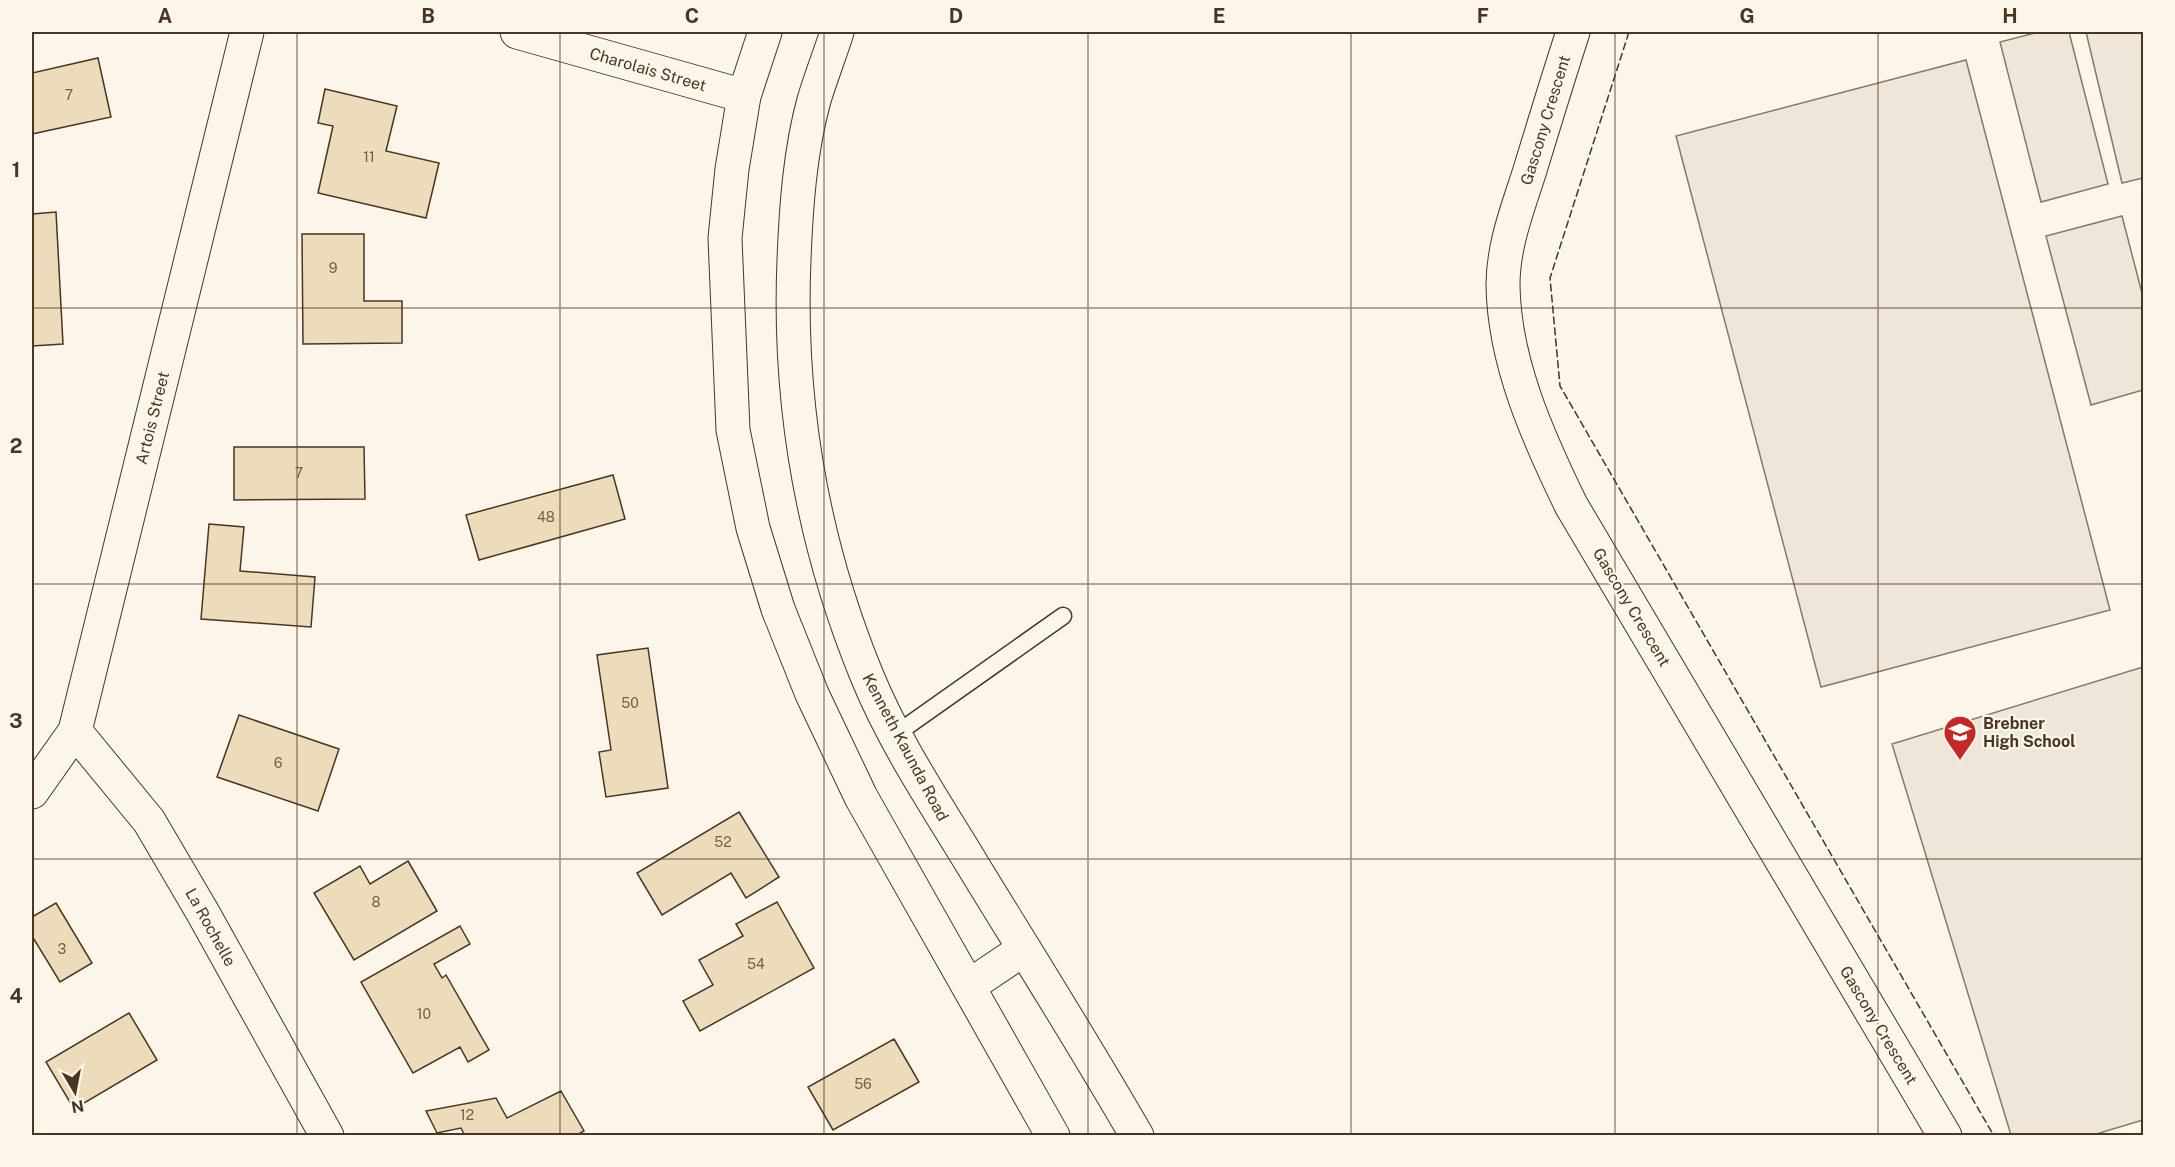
<svg xmlns="http://www.w3.org/2000/svg" width="2175" height="1167" font-family="'Public Sans',sans-serif">
<rect width="100%" height="100%" fill="#fbf6e9"/>
<path fill="#ede6d9" stroke="#887966" stroke-width="1.5" d="M2039,32H2069L2108,184L2041,202L2000,42Z
M2086,32H2143V178L2122,183Z
M1966,60L2110,610L1821,687L1676,136Z
M2122,216L2143,297V390L2091,405L2046,236Z
M2143,667V1120L2093,1135H2011L1892,744Z"/>
<path fill="#ecdcbc" stroke="#4a3520" stroke-width="1.5" d="M98,58L111,117L32,134V73Z
M325,89L397,106L386,151L439,163L426,218L318,193L333,126L318,123Z
M56,212L63,344L32,346V214Z
M302,234H364V301H402V343L303,344Z
M234,447H364L365,499L234,500Z
M613,475L625,519L479,560L466,515Z
M209,524L244,527L240,571L315,577L311,627L201,619Z
M648,648L668,788L606,797L599,752L611,750L597,655Z
M239,715L339,749L318,811L217,777Z
M739,812L779,877L746,898L731,873L662,915L637,873Z
M408,861L437,911L354,960L314,893L360,866L370,884Z
M777,902L814,968L700,1031L683,1001L713,985L699,960L743,936L736,924Z
M56,903L92,963L60,982L32,936V917Z
M460,926L470,944L434,964L442,978L446,975L489,1050L468,1062L460,1047L413,1073L361,982Z
M129,1013L157,1060L74,1109L46,1062Z
M894,1039L919,1082L833,1130L808,1087Z
M561,1091L584,1131L575,1136H465L461,1128L437,1133L426,1111L496,1098L507,1118Z"/>
<g fill="none" stroke-linecap="round" stroke-linejoin="round">
<defs>
<path id="service" d="M896,734L1063,616"/>
<path id="minor" d="M517,32L744,96
M1573,32C1558,78 1544,124 1530,170C1518,208 1503,245 1503,285C1504,362 1538,437 1571,505L1945,1136
M75,731L149,821L203,913L327,1136
M32,792L75,731L247,32"/>
<path id="secondary" d="M765,32L744,96L732,169L725,238L733,430L753,528L778,609L812,694L861,797L1053,1136
M837,32C830,54 821,77 814,100C800,151 796,207 794,260C788,404 812,542 867,676C894,742 935,803 972,864C1027,954 1084,1044 1137,1136
M969,986L1024,949"/>
</defs>
<use href="#service" stroke="#4a3520" stroke-width="19"/>
<use href="#minor" stroke="#4a3520" stroke-width="35"/>
<use href="#secondary" stroke="#4a3520" stroke-width="35"/>
<use href="#service" stroke="#fbf6e9" stroke-width="16"/>
<use href="#minor" stroke="#fbf6e9" stroke-width="33"/>
<use href="#secondary" stroke="#fbf6e9" stroke-width="33"/>
<path stroke="#4a3520" stroke-width="1.5" stroke-dasharray="8 3" stroke-linecap="butt" d="M1629,32L1550,278L1560,386L1994,1136"/>
</g>
<path fill="none" stroke="#4a3520" stroke-width="1.5" stroke-opacity="0.55" d="M297,32V1136M560,32V1136M824,32V1136M1088,32V1136M1351,32V1136M1615,32V1136M1878,32V1136M32,308H2144M32,584H2144M32,859H2144"/>
<defs>
<symbol id="school-pin" viewBox="-11 -11 22 30"><path d="M0 17L-7.5 6A9.5 9.5 0 1 1 7.5 6Z" fill="#c62828" stroke="#fbf6e9"/><path d="M0-5L7-2L0 1L-7-2ZM-4 1L0 2.5L4 1V4Q0 6-4 4Z" fill="#fff"/></symbol>
</defs>
<g fill-rule="evenodd">
<use href="#school-pin" x="1941" y="713" width="38" height="52"/>
</g>
<g text-anchor="middle" stroke-width="4.5" stroke-linejoin="round" paint-order="stroke">
<g font-size="14" fill="#725f47">
<text x="69" y="100">7</text>
<text x="369" y="162">11</text>
<text x="333" y="273">9</text>
<text x="299" y="478">7</text>
<text x="546" y="522">48</text>
<text x="630" y="708">50</text>
<text x="278" y="768">6</text>
<text x="723" y="847">52</text>
<text x="376" y="907">8</text>
<text x="62" y="954">3</text>
<text x="756" y="969">54</text>
<text x="424" y="1019">10</text>
<text x="863" y="1089">56</text>
<text x="467" y="1120">12</text>
</g>
<g font-size="16" fill="#4a3520" stroke="#fbf6e9">
<text transform="translate(648 69) rotate(16)" y="6">Charolais Street</text>
<text transform="translate(1545 120) rotate(-73)" y="6">Gascony Crescent</text>
<text transform="translate(152 418) rotate(-76)" y="6">Artois Street</text>
<text transform="translate(1632 607) rotate(59)" y="6">Gascony Crescent</text>
<text transform="translate(906 747) rotate(62)" y="6">Kenneth Kaunda Road</text>
<text transform="translate(211 927) rotate(61)" y="6">La Rochelle</text>
<text transform="translate(1879 1025) rotate(59)" y="6">Gascony Crescent</text>
</g>
<g font-size="16" font-weight="bold" fill="#4a3520" stroke="#fbf6e9" text-anchor="start">
<text x="1983" y="729">Brebner<tspan x="1983" dy="18">High School</tspan></text>
</g>
</g>
<rect width="2175" height="1167" fill="none" stroke="#fbf6e9" stroke-width="66"/>
<g transform="translate(75 1092) rotate(170)" stroke="#fbf6e9" stroke-width="4.5" paint-order="stroke">
<path d="M0-4.5L10 22L0 15L-10 22Z" fill="#4a3520"/>
<text y="-9" font-size="16" font-weight="bold" text-anchor="middle" fill="#4a3520">N</text>
</g>
<rect x="33" y="33" width="2109" height="1101" fill="none" stroke="#4a3520" stroke-width="2"/>
<g font-size="20" text-anchor="middle" font-weight="bold" fill="#4a3520">
<text x="165" y="23">A</text>
<text x="428" y="23">B</text>
<text x="692" y="23">C</text>
<text x="956" y="23">D</text>
<text x="1219" y="23">E</text>
<text x="1483" y="23">F</text>
<text x="1747" y="23">G</text>
<text x="2010" y="23">H</text>
<text x="16" y="177">1</text>
<text x="16" y="453">2</text>
<text x="16" y="728">3</text>
<text x="16" y="1003">4</text>
</g>
</svg>
